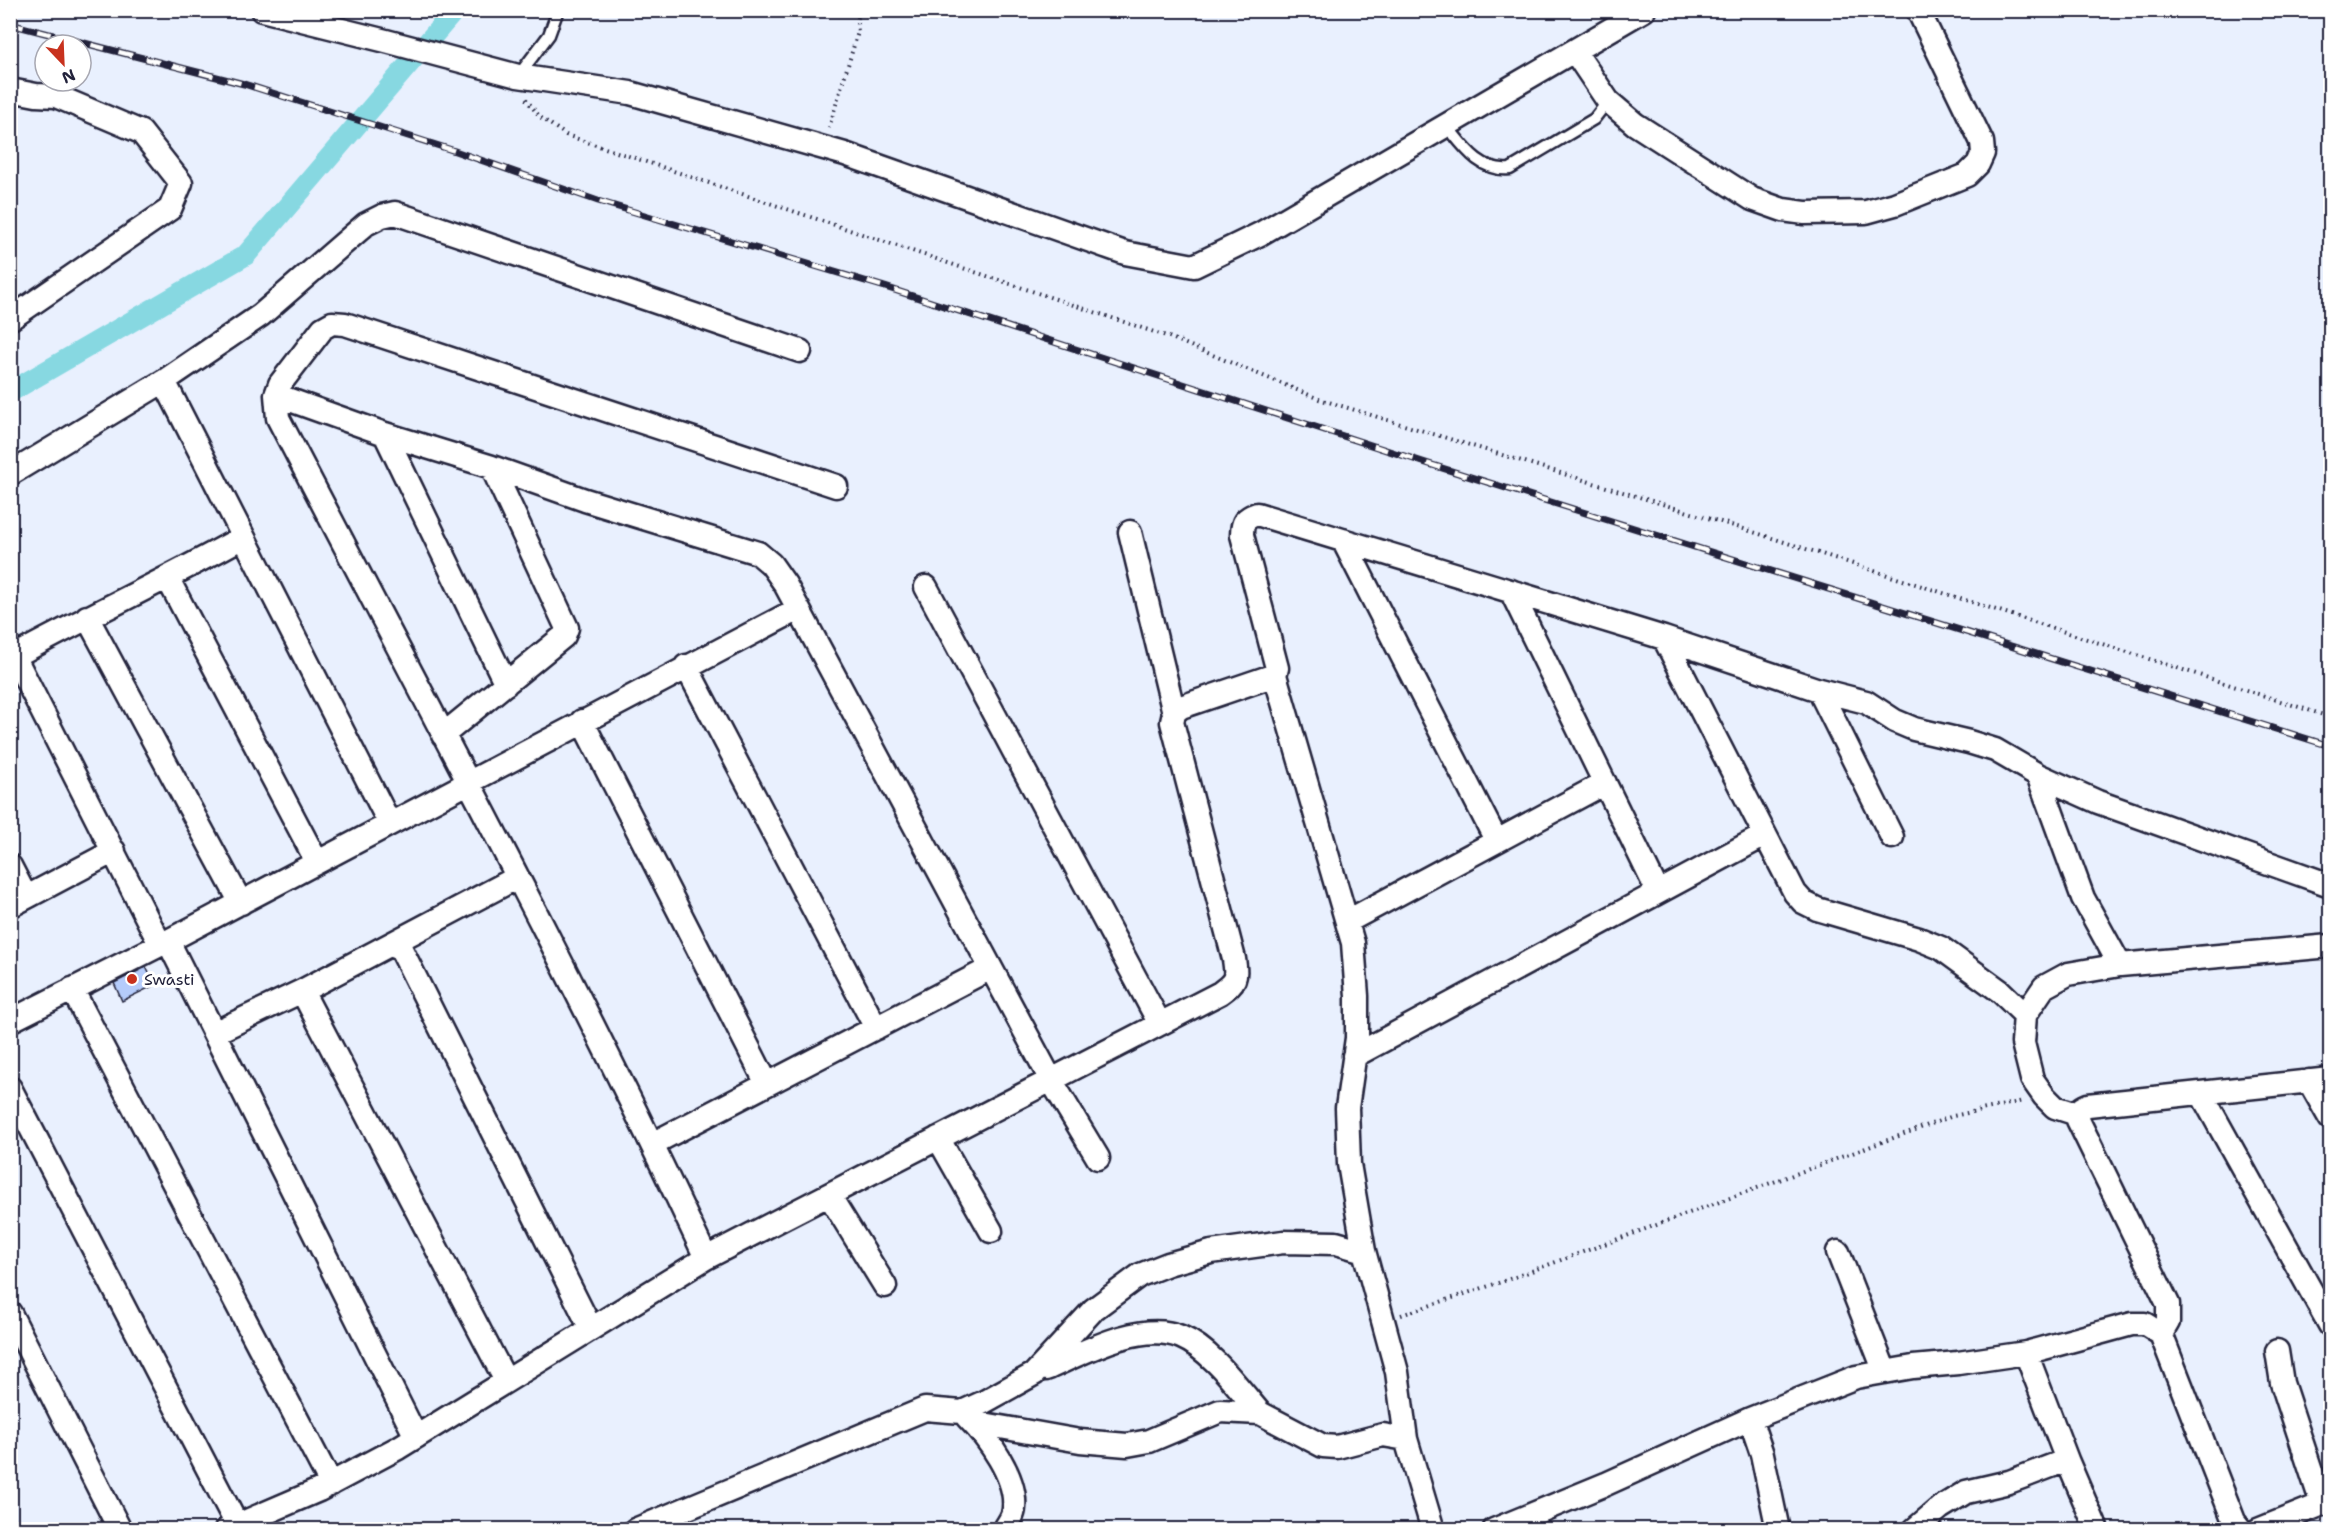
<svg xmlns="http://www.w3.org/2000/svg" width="2341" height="1540" font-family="'Shantell Sans',sans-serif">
<rect width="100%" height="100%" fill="#e9f0fe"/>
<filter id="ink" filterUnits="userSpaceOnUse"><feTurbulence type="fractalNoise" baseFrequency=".0167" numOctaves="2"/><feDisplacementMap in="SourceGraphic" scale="12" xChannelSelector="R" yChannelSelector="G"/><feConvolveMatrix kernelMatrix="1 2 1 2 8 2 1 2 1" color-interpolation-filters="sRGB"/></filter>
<g filter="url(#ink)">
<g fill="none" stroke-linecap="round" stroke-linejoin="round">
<path stroke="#87d8e1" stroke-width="21" d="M10,392L246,255L455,10"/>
</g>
<path fill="#b5ccfb" stroke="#22223b" stroke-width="1.5" d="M146,967L155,985L122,1001L114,983Z"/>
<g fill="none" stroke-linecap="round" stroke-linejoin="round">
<defs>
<path id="lane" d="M518,76L549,35L558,10
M1447,126C1464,147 1480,172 1510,169L1594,119L1608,101"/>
<path id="street" d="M262,10L386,41L518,76L630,93L845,154L1125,253L1194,266L1260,234L1644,10
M1575,52L1608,101L1635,124L1752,199L1783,210L1805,213L1866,212L1895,204L1967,175L1978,164L1983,153L1982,142L1918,10
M10,90L36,95L56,96L141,132L181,183L170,209L10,319
M164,381L390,824
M276,395L385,434L492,467L585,500L758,553L771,564L785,584L1051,1080L1098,1158
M385,434L506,684
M10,474L164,381L261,315L366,224L382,216L395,213L800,351
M1130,532L1174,713
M1343,540L1496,840
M168,579L317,862
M926,587L1160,1024
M1511,591L1658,892
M87,617L241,903
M1664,638L1795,893L1803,902L1817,909L1919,939L1941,948L2000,991L2025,1015
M10,648L160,944
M15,656C90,615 168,579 243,537
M686,666L876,1028
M1275,675L1353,943L1357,996V1038L1347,1108L1349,1164L1364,1251L1397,1372L1406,1439L1433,1530
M1819,690L1892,837
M582,721L767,1084
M443,735L564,636L567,628L492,467
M2038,775L2083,898L2120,965
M10,866L26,897
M10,906L114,851
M1348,921L1605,783
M168,941L416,1437
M397,941L591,1329
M72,989L331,1484
M302,991L506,1381
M10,1021L168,941L798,609
M214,1033L302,991L516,878
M1354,1056L1765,835
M2309,1081L2330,1118
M10,1088L237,1525
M2201,1093L2330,1325
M2077,1114L2055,1107L2044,1096L2032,1079L2023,1043L2025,1015L2044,987L2068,974L2120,965L2330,946
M938,1138L991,1231
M652,1144L991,968
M829,1195L885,1286
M1838,1252L1885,1372
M706,1258C573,974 423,697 278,418L276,395L280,384L323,328L332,323L345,324L836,486
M10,1313L120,1530
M2161,1334L2168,1322V1304L2078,1120C2077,1112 2080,1108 2088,1105L2330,1079
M2277,1351L2282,1383L2322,1504
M2026,1353L2067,1460L2097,1530
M1046,1369C1082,1353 1141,1320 1181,1337C1212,1350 1239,1389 1260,1413
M967,1417C988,1438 1017,1477 1014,1508C1014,1515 1008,1524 1004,1530
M1750,1419L1762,1454L1778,1530
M972,1422L1080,1441L1127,1445L1149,1441L1220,1411L1260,1413L1323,1446L1337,1447L1383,1435L1406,1439
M226,1530L319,1490L398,1448L706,1258L1220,993C1236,981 1237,979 1234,959L1172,722L1174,713L1181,707L1275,675L1277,668L1242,535C1242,522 1245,518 1257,514L1664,638L1819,690L1866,702L1895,721L1914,729L1969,742L1995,750L2038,775L2098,802L2330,885
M635,1530L925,1409L962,1412L984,1402L1034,1374L1094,1309L1140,1275L1168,1264L1211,1252L1283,1242L1336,1243L1364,1251
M1494,1530L1606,1484L1750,1419L1856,1377L1913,1367L1958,1363L2026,1353L2132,1324H2145L2161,1334L2234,1521L2241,1530
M1914,1530L1940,1508L1966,1492L2009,1482L2067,1460
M2258,1530L2330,1501"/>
</defs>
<use href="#lane" stroke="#22223b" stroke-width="15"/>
<use href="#street" stroke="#22223b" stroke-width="27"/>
<path stroke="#22223b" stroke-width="4" stroke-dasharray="1.5 4.5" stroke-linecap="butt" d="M526,99L540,117L566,135L1169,337L1319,399L1747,530L2330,717
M829,128L858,32L857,22L860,10
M1401,1315L1504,1281L1953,1116L2023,1101"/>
<use href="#lane" stroke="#fff" stroke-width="10"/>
<use href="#street" stroke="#fff" stroke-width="22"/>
<defs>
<path id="rail" d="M10,24L244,84L452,150L598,201L885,287L1426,463L2330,746"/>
</defs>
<use href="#rail" stroke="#22223b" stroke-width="7"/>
<use href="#rail" stroke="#fff" stroke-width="4.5" stroke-dasharray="14" stroke-linecap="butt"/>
</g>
</g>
<circle fill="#c8321e" stroke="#fff" stroke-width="2" cx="132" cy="979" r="6"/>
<g text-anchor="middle" stroke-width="6" stroke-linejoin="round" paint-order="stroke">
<g font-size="16" fill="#22223b" stroke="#fff" text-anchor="start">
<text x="144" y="985">Swasti</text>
</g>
</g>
<rect width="2341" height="1540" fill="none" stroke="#fff" stroke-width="36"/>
<rect x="18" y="18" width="2305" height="1504" fill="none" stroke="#22223b" stroke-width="2" filter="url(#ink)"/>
<g transform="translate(63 63) rotate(157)"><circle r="28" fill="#ffffff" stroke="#a7a7b1" stroke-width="1.5"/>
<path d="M0-4.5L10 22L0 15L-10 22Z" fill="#c8321e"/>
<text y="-9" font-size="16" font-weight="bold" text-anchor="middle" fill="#22223b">N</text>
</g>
</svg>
